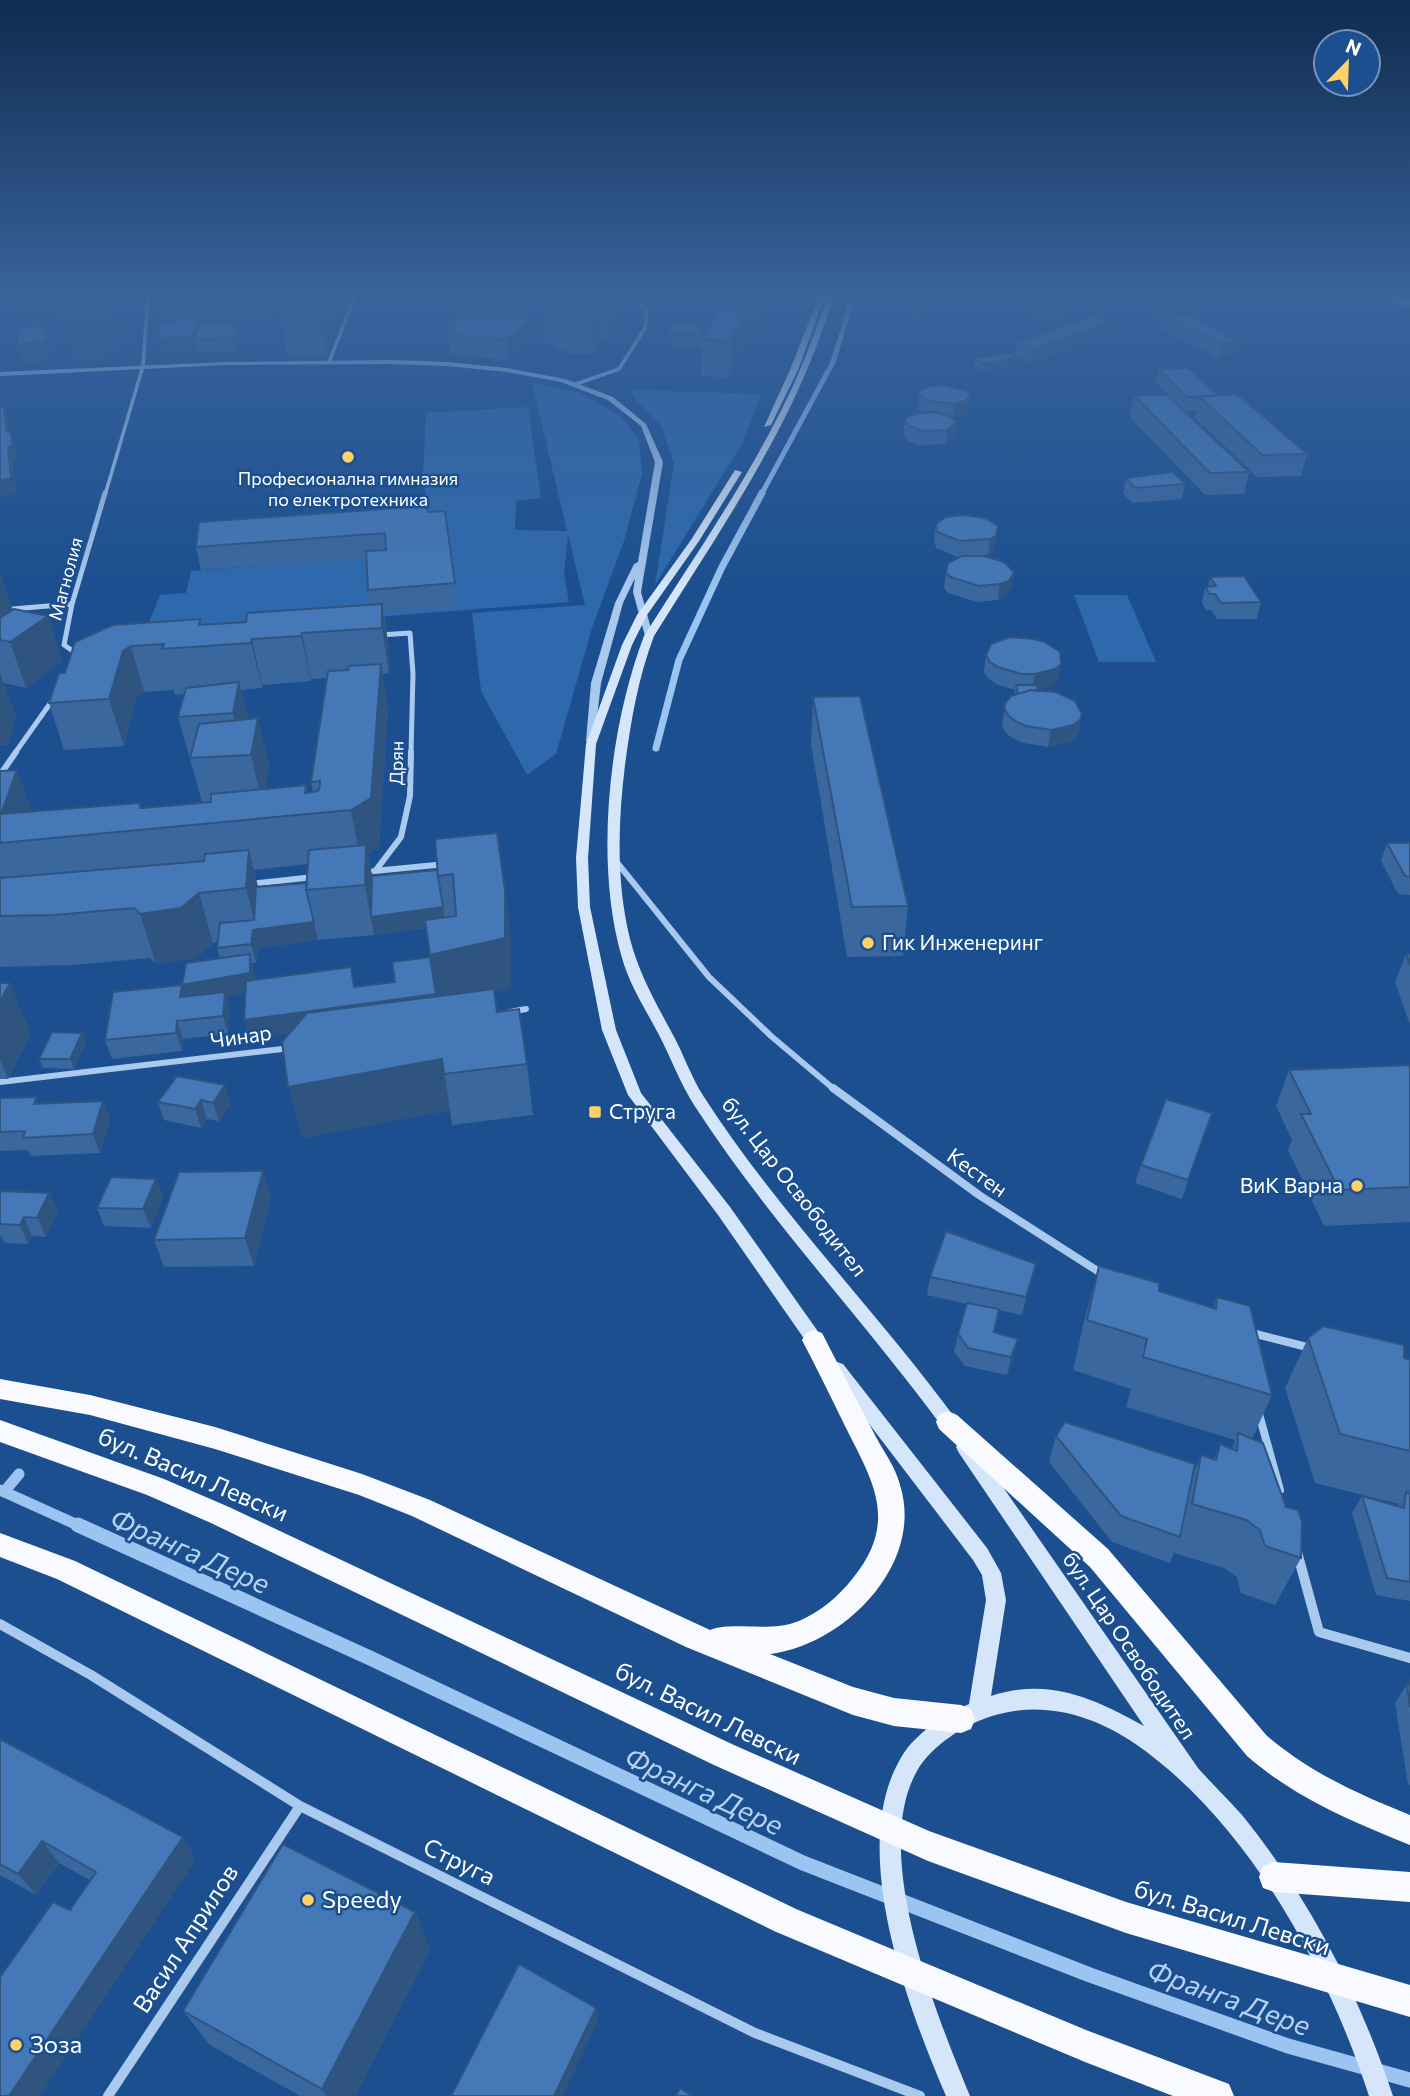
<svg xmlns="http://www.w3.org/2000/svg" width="1410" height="2096" font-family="Commissioner,sans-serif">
<rect width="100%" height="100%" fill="#1b4f8f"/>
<path fill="#2e69ad" d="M532,383L578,392L621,416L639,440L642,474L624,541L592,628L556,754L527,775L481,691L472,613L585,605L568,534L564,574L569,602L351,619L146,630L160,595L186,593L191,571L388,556L430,535L423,475L426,413L528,407L541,498L516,501L515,530L567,531Z
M631,390L761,394L743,442L655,585L674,464L661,425L637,401Z
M1074,595H1127L1156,662H1099Z"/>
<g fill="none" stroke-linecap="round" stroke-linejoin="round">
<path stroke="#9cc4f0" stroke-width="5" d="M761,495L833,362L853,296"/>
<path stroke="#9cc4f0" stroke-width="7" d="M656,748L679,660L722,567L762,493"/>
<path stroke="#9cc4f0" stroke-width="11" d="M0,1490L82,1527
M4,1492L19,1474"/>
<path stroke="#9cc4f0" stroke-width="15" d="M78,1525L370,1658L803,1863L1090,1975L1288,2046L1410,2080"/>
<path stroke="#a9c9ee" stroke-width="3.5" d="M329,362L355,296
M573,385L619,369L645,328L647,310L628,296
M105,495L143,366L148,296"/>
<path stroke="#a9c9ee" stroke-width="5" d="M0,610L72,604
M380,635L410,633L413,674L411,753
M79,655L64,645L72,604L105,493
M15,753L54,698"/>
<path stroke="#a9c9ee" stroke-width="6" d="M0,775L16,752
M615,860L709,977L771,1036L835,1090
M376,870L401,837L410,796L411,752
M374,871L446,864
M249,884L314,877
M510,1012L526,1009
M0,1082L291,1048"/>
<path stroke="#a9c9ee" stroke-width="8" d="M833,1088L979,1195L1104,1275
M1248,1332L1311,1348
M1259,1414L1280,1490"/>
<path stroke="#a9c9ee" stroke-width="10" d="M1297,1552L1319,1632L1410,1658
M0,1624L91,1675L300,1806L755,2033L920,2096
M108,2096L300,1806"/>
<path fill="#a9c9ee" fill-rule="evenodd" d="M390,360L447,362L507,368L565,379L613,397L646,424L663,462L641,592L653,636L649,639L645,636L633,592L635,578L623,603L601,683L594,743H588L586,741L591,683L615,603L634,564L638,562L655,462L641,426L608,400L561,382L507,372L447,366L390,364L226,365L0,376V372L226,362Z"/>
<path fill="#d6e6fa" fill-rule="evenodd" d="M819,296H825L798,370L771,425L764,427L790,370Z
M828,296H834C824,327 813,357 800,386C760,474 705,554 654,636C638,678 631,721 625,765C618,822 616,882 630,939C639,974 656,1003 673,1035C684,1055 691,1077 704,1097C778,1212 877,1311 958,1422L961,1427L958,1432L952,1435L946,1432C865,1321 769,1221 694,1105C680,1083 671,1058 659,1035C646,1010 630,986 622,958C594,863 609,728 644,636C696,554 752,474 793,386C806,357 817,327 828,296Z
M735,470L742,472L699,541L647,615L632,645L596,744L588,858L590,907L616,1030L641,1093L730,1207L824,1340L826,1345L824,1350L818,1352L812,1350L718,1215L628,1095L602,1030L578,907L576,858L586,744L622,645L637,615L691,540Z
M837,1362L843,1364L987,1548L1001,1573L1006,1600L991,1696C1049,1677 1093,1698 1144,1726L959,1453L956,1447L959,1441L965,1439L971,1441L1198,1768C1212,1784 1228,1799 1242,1815C1310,1899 1359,1994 1393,2096H1369C1328,1969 1248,1823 1137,1745C1094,1715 1043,1700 992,1716C965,1724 931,1746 917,1771C870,1853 937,2016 970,2096H946C908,2007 846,1847 902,1756C916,1733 944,1715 969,1704L986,1600L982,1575L973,1560L831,1374L828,1369L831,1364Z"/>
<path stroke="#f0f6ff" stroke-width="18" d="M1399,296H1410"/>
<path fill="#f8faff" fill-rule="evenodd" d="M814,1330L822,1333C840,1368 858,1403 876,1437C884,1452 896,1468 900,1485C925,1564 844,1645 770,1654L853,1687L894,1698L961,1705L971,1709L975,1719L971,1729L961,1733L894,1726L853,1715L686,1647L412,1516L359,1495L215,1449L90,1415L0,1399V1379L90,1395L215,1427L362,1474L430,1500L710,1630C733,1621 769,1633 799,1621C820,1612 839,1596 853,1578C899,1521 873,1482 845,1426C831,1397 817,1369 802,1340L806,1333Z
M948,1411L957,1415L1108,1549L1267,1736C1313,1774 1356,1793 1410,1815V1845C1349,1820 1297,1799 1247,1756L1090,1567L939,1429L936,1422L939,1415Z
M0,1420L164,1479L229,1507L734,1745L929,1831L1126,1902L1410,1985V2017L1126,1933L928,1861L714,1765L211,1523L147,1495L0,1442Z
M0,1533L75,1561L796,1909L1086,2030L1229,2084L1234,2096H1173L1085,2062L774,1931L57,1579L0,1557Z
M1274,1862L1410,1872V1902L1274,1892L1263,1888L1259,1877L1263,1866Z"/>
</g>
<path fill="#3a679d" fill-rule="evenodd" d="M154,296H199V302L215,301L212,300L211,296H339L341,306L326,355L288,356L282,319L283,316L218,323L237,328L240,341L236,351L197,353L196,346L195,349L161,352L158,339L160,322Z
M373,296H426V297L373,298Z
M516,296H616L617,333L609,341H600L598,342V349L593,354H569V351L558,350L557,345L545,344L543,303L527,301V297Z
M687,296H725V298L696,302Z
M727,296H781V301L762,302L761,318L729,378L701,376V347L675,348L669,336V323L702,334V338Z
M890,296H927L936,300L935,313L915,316L890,304Z
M983,296H1070L1067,320L1051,323L1018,309L1012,310L982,298Z
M1186,296H1228L1215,298H1195Z
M507,301L508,317L533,338L507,360L450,354L447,325L463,315L462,302Z
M1173,310L1237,355L1218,358L1161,329L1163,321L1157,318L1158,312Z
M1110,321L1107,334L1032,363L1015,357L1017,358L1016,365L983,371L974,366L975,359L1014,357L1016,343Z
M1158,369L1218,396L1307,454L1301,476L1257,477L1195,418L1197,410L1184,411L1156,383Z
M919,392L969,409L965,415L951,418L956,422L954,436L945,444L921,445L908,441L903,434L905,420L923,413L918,410Z
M1134,396L1249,472L1244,494L1205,495L1130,417Z
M1126,478L1185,484L1182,499L1132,503L1123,493Z
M428,512L455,583L458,607L384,613L389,649V673L382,674L388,710L379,846L368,854L372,876L437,870L505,890L511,940V988L494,992L497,1012L527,1064L533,1115L452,1125L450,1110L302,1138L290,1033L249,1039L245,993L226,997L230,1010L228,1034L183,1039L182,1051L112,1059L105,1040L220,959L217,948V942L213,943L196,958L156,964L150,958L73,965L0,967V771L32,812L142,808L202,802L178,717L184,694L175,695L173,690L144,692L136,697L124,746L64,750L49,703L65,673L75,642L201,625L246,622L370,605L368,590L366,558L201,570L196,547ZM327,678L311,782L313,792L307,793L306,785L265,789L269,765L248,719L241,690L262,688V685L311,681V679ZM308,864L307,883L258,887L254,870ZM426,928L430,957L395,982L355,987L255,980L254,973L252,963H256L258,948L318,940L374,935Z
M985,518L994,551L988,555L967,556L1014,572L1012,587L1006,597L998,600L977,602L948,593L944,588L946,572L962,557H958L936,548L934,539L936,524Z
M0,572L13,610L48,616L62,661L26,688L3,683L16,717L9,744L0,745Z
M1210,577L1261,602L1257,619H1217L1211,610H1206L1202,603L1205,587H1208Z
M986,655L1058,681L1052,686L1038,689V691L1082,714L1079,731L1076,737L1070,742L1048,747L1023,743L1012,738L1005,732L1002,725L1006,702L1015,695V690L996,684L988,678L984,672Z
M813,697L908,906L903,956L847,957L811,744Z
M1387,843H1410V895L1398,894L1381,861Z
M1406,954L1410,955V1025L1395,982Z
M0,983L31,1034L8,1079H0Z
M82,1033L86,1042L74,1069L43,1068L39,1059Z
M1410,1065V1222L1324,1226L1288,1150L1292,1140L1276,1106L1289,1070Z
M177,1076L231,1104L219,1121L207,1119L201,1128L164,1120L158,1102Z
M0,1098L40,1104L103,1101L110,1119L100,1153L31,1156L28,1150L0,1151Z
M1212,1113L1182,1199L1135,1183L1141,1165Z
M263,1171L271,1198L254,1266L164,1267L154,1240Z
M156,1179L163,1197L151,1228L104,1226L97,1208Z
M0,1191L49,1193L58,1211L46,1237L32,1236L28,1244L5,1243L1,1236H0Z
M1036,1264L1022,1315L999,1310L994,1332L1014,1357L1007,1375L965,1366L954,1352L958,1334L967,1304L927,1295L930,1277Z
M1099,1266L1159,1291L1213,1308L1217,1297L1272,1395L1252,1439L1301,1558L1275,1605L1241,1593L1237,1577L1224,1568L1174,1553L1170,1563L1112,1542L1049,1462L1056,1436L1193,1474L1201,1455L1214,1459L1220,1444L1232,1449L1235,1440L1126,1407L1131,1389L1073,1370L1085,1317Z
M1308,1338L1410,1360V1601L1376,1595L1352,1513L1362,1496L1397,1506L1399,1504L1315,1483L1285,1388Z
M1410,1679V1785L1408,1784L1395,1703Z
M0,1739L196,1859L70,1910L90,1880L59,1863L36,1895L0,1875Z
M415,1912L430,1950L355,2096H300L210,2045L183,2011Z"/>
<path fill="#305480" d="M17,296H115L114,315L116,327L115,357L74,360L64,323H60L56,309V314L23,316Z
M192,296H199V312L289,302L291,315L199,325L194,340L196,346L195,349L161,352L158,339L163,335L154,300Z
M305,296H339L341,306L326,355L320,318Z
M588,296H598L600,341L598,342V349L593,354L590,297Z
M607,296H616L617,333L609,341Z
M696,296H725V298L696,302Z
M755,296H762L761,318L729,378L730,341Z
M1014,296H1020L1018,309L1012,310Z
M1055,296H1070L1067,320L1051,323Z
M1216,296H1228L1215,298Z
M936,300L935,313L915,316L916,304Z
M532,318L533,338L507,360L506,340Z
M1110,321L1107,334L1032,363L1034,349Z
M46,325L52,345L49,362L21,364L16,344Z
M237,328L240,341L236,351L233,338Z
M1240,342L1237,355L1218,358L1221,344Z
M1017,358L1016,365L983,371L984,364Z
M970,395L969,409L965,415L952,418L954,404Z
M4,407L9,421L11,446V432L15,446L17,461H13L16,494L0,496V480L7,432Z
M956,422L954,436L945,444L947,430Z
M998,526L994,551L988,555L990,539Z
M0,572L15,616L0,619Z
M1014,572L1012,587L1006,597L998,600L1000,584Z
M382,604L389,649V673L382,628Z
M48,616L62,661L26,688L10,642Z
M302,633L311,679V681L301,636Z
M252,639L262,685V688L251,643Z
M131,646L144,692L136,697L124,746L109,699L123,651Z
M381,664L388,710L379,846L368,854L375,894L443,907L445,925L374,935L351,810Z
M1061,664L1058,681L1052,686L1032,691L1035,674Z
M0,673L16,717L9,744L0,745Z
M239,682L250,728L243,755L233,713Z
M1082,714L1079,731L1076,737L1070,742L1048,747L1051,730Z
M258,718L269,765L262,803L251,755Z
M17,770L35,818L1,814Z
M249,850L261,899L314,922L318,940L258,948L256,963L251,944L253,930H257L246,888Z
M505,890L511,940V988L438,1006L439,1012L249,1039L244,1020L354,987L351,967L357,1005L436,994L430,955Z
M199,893L213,943L196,958L156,964L140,914Z
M250,954L254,973L255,992L226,997L230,1010L228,1034L223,1016L180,997L182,985Z
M10,983L31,1034L8,1079L0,1060V1002Z
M177,1021L183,1039L182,1051L176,1033Z
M82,1033L86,1042L74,1069L70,1059Z
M442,1059L450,1110L302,1138L288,1087Z
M225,1085L231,1104L219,1121L213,1103Z
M201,1100L207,1119L201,1128L195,1109Z
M103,1101L110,1119L100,1153L93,1134Z
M263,1171L271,1198L254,1266L245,1238Z
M156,1179L163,1197L151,1228L143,1209Z
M49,1193L58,1211L46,1237L37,1218Z
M24,1217L32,1236L28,1244L20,1225Z
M1036,1264L1032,1282L1022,1315L1026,1297Z
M1018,1339L1014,1357L1007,1375L1011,1357Z
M183,1837L196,1859L40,2096H9Z
M42,1841L59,1863L36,1895L18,1874Z
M415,1912L430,1950L355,2096H326L322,2089Z
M596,2008L598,2021L563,2096H554Z"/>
<path fill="#4478b7" stroke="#305480" stroke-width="2" d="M63,296H104L103,309L61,312Z
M154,296H192V297L154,300Z
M271,296H288L289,302L197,312V302Z
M305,296H328L320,318L282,319L285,309L301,308Z
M567,296H592L590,297H566Z
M727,296H755L730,341L701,339Z
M899,296H927L936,300L916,304Z
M507,301L508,308L463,309L462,302Z
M1173,310L1181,314L1166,316L1158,312Z
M1186,313L1240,342L1221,344L1164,316Z
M464,315L532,318L506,340L448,334L458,326L447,325Z
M1094,316L1110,321L1034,349L1016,343Z
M197,319L196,332H192V336L158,339L160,322Z
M696,322L702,334L675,335L669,323Z
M227,323L237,328L233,338L194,340L198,324Z
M46,325L44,342L16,344L19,327Z
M1008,353L1017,358L984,364L975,359Z
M1188,368L1218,395L1187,397L1158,369Z
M943,385L969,392L970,395L966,401L954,404L929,401L920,395L919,392L927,387Z
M1237,394L1307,454L1262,455L1200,397Z
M1167,395L1249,472L1210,473L1134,396Z
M0,407H4L7,432H11L12,446L8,447L11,479L0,480Z
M934,412L949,416L956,422L947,430L923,431L909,426L905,420L907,417L918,413Z
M1173,472L1185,484L1135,488L1126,478Z
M427,506L428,512L445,511L455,583L368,590L366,551L386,550L385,533L196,547L199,522Z
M964,515L985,518L998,526L996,536L990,539L960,541L937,532L936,524L946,517Z
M962,556H984L1004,562L1014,572L1009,581L1000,584L979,586L950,577L946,572L948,563Z
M1244,576L1261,602L1221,603L1215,594H1210L1205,587L1216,586L1210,577Z
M382,604V628L302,633L301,636L252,639L251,643L162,649L164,644L131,646L123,651L109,699L49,703L59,673H65L75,642L113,625L200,619L199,625L246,622L247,613Z
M14,609L48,616L10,642L0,640V618Z
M1010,637L1034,639L1045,642L1060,652L1061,664L1055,669L1035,674H1022L998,667L990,662L986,655L991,644Z
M381,664L371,798L351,810L0,843V771L17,770L1,814L140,803V808H143L211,802V794L306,785L305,793L314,792L319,790L320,781L311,782L328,671L348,670L349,666Z
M239,682L233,713L178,717L186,688Z
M1016,685H1037L1038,691L1031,690L1018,694Z
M1031,690L1056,692L1075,701L1082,714L1080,720L1073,725L1051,730L1026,726L1015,721L1008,715L1004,708L1006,702L1011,696Z
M860,696L908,906L852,907L813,697Z
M258,718L251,755L190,758L199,724Z
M497,833L505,890V938L430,955L425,920L456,916L453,874L438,876L435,839Z
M1387,843H1410V877L1405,876Z
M366,845L365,885L306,890L309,850Z
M249,850L246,888L199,893L181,908L140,914L134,908L55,915L0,916V878L204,861L205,854Z
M437,870L443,907L371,917L372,876Z
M307,883L306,890L314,922L253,930L251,944L217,948L220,923L254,920L256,887Z
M250,954V973L182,985L186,963Z
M1406,954L1410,955V965Z
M430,957L436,994L244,1020L246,981L351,967L354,987L395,982L392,962Z
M0,983H10L0,1002Z
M182,985L180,997L225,992L223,1016L177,1021L176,1033L105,1040L113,992Z
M494,989L497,1012L519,1009L527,1064L444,1074L442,1059L288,1087L282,1042L307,1013Z
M52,1032L82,1033L70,1059H39Z
M1410,1065V1187L1339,1190L1301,1114H1311L1289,1070Z
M177,1076L225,1085L213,1103L201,1100L195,1109L158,1102Z
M37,1097L34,1104L103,1101L93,1134L23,1138L25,1131L0,1132V1098Z
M1166,1099L1212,1113L1188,1180L1141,1165Z
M263,1171L245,1238L154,1240L179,1172Z
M111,1177L156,1179L143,1209L97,1208Z
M0,1191L49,1193L37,1218L24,1217L20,1225L0,1224Z
M946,1231L1036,1264L1026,1297L930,1277Z
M1099,1266L1159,1283V1291L1216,1309L1217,1297L1250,1306L1272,1395L1143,1357L1147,1339L1087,1320Z
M967,1303L999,1309L994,1332L1018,1339L1011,1357L968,1348L958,1334Z
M1323,1326L1404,1345V1358L1410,1360V1451L1340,1434L1308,1338Z
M1065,1422L1195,1464L1180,1537L1121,1516L1056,1436Z
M1238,1433L1263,1443L1286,1507L1298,1510L1302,1522L1301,1558L1265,1546L1260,1530L1246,1520L1192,1504L1201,1455L1216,1460L1220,1444L1237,1451Z
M1406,1492L1410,1494V1582L1387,1578L1362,1496L1404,1508Z
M1410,1681V1707L1407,1687Z
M0,1739L183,1837L9,2096H0V1977L53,1902L70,1910L96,1872L42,1841L18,1874L0,1864Z
M283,1844L415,1912L322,2089L183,2011Z
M519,1964L596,2008L554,2096H451Z
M680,2088L692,2096H676Z"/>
<linearGradient id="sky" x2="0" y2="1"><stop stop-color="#0f2b4f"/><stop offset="0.5" stop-color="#39639b"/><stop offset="1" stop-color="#39639b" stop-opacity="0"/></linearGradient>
<rect width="1410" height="589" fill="url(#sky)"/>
<g fill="#ffd166" stroke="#1b4f8f" stroke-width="2.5">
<circle cx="348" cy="457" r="7"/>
<circle cx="868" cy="943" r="7"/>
<rect x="588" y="1105" width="14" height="14" rx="3.5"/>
<circle cx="1357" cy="1186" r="7"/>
<circle cx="308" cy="1900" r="7"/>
<circle cx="16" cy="2045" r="7"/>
</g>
<g text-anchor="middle" stroke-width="5" stroke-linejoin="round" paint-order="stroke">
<g font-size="18" fill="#fff" stroke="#1b4f8f">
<text x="348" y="485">Професионална гимназия<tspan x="348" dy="21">по електротехника</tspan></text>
</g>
<g font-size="18" fill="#fff" stroke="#1b4f8f">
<text transform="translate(66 579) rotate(-75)" y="6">Магнолия</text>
<text transform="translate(397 763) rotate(-89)" y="6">Дрян</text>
</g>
<g font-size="21" fill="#fff" stroke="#1b4f8f" text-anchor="start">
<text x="882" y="950">Гик Инженеринг</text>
<text x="609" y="1119">Струга</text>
<text x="1343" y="1193" text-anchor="end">ВиК Варна</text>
</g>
<g font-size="21" fill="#fff" stroke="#1b4f8f">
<text transform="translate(241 1037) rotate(-8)" y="7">Чинар</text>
<text transform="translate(977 1173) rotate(35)" y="7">Кестен</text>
<text transform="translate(794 1187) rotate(52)" y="7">бул. Цар Освободител</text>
<text transform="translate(1129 1646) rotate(56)" y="7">бул. Цар Освободител</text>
</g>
<g font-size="24" fill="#fff" stroke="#1b4f8f">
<text transform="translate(193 1475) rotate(23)" y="8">бул. Васил Левски</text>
<text transform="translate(708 1714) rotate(26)" y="8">бул. Васил Левски</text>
<text transform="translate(459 1862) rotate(26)" y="8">Струга</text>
<text transform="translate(1232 1918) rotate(17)" y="8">бул. Васил Левски</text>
<text transform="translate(186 1939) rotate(-57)" y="8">Васил Априлов</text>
</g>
<g font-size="24" fill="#fff" stroke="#1b4f8f" text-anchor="start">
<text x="322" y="1908">Speedy</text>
<text x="30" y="2053">Зоза</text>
</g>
<g font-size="28" font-style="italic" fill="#b5d3f5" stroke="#1b4f8f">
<text transform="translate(190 1551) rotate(24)" y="10">Франга Дере</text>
<text transform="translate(704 1791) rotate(25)" y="10">Франга Дере</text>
<text transform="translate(1229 1998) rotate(20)" y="10">Франга Дере</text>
</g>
</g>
<g transform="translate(1347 63) rotate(23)"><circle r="33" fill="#1b4f8f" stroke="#7695bc" stroke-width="2"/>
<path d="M0-5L12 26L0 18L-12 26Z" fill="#ffd166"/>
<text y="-10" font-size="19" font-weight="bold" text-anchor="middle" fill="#ffffff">N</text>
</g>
</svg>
